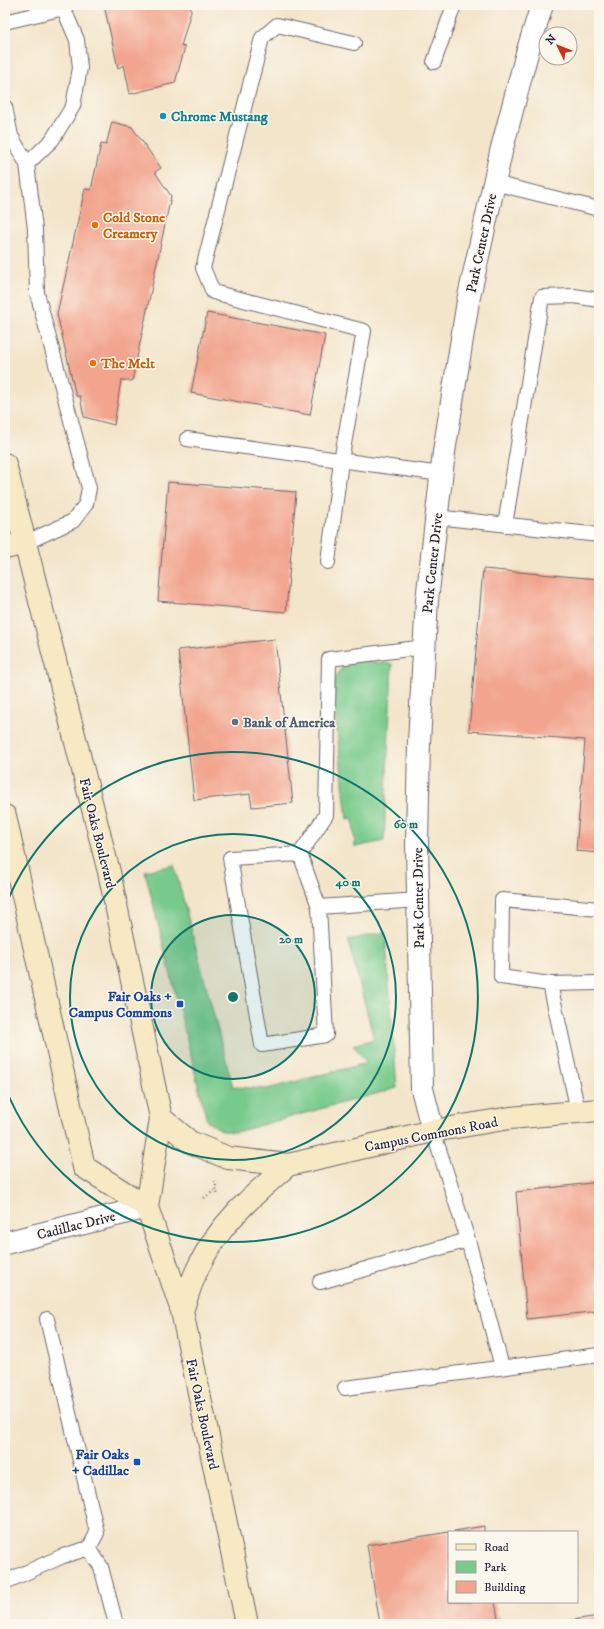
<svg xmlns="http://www.w3.org/2000/svg" width="604" height="1629" font-family="'IM FELL DW Pica',serif">
<rect width="100%" height="100%" fill="#fbf7ec"/>
<filter id="ink" filterUnits="userSpaceOnUse"><feTurbulence type="fractalNoise" baseFrequency=".025" numOctaves="2"/><feDisplacementMap in="SourceGraphic" scale="8" xChannelSelector="R" yChannelSelector="G"/><feConvolveMatrix kernelMatrix="1 2 1 2 8 2 1 2 1" color-interpolation-filters="sRGB"/></filter>
<filter id="wash" filterUnits="userSpaceOnUse"><feTurbulence type="fractalNoise" baseFrequency=".012" numOctaves="4" result="noise"/><feDisplacementMap in="SourceGraphic" scale="16" xChannelSelector="R" yChannelSelector="G"/><feGaussianBlur stdDeviation="0.9" result="paint"/><feColorMatrix in="noise" values="0 0 0 0 0 0 0 0 0 0 0 0 0 0 0 0 0 1.4 0 .05"/><feComposite in="paint" operator="in"/></filter>
<g filter="url(#wash)">
<rect width="100%" height="100%" fill="#f3e5ca"/>
<path fill="#78ca8c" stroke="#4d7664" d="M352,660L392,664L384,841L355,847L353,818L347,819L334,703L335,678L341,669Z
M174,865L233,1087L267,1089L367,1063L353,1045L374,1039L348,940L385,932L397,1088L236,1132L223,1131L207,1121L145,871Z"/>
<g id="blocks">
<path fill="#f2a48e" d="M104,5H190L191,11L181,46L185,47L175,83L130,94L124,65L118,68Z
M112,122L132,127L161,168L155,172L171,196L132,381L121,380L114,425L84,417L80,396H76L57,314L85,189L91,190L101,144L106,145Z
M207,313L325,335L310,415L191,393Z
M168,482L296,492L286,612L158,601Z
M483,569L599,579V853L576,851L585,740L469,731Z
M275,639L293,803L252,807L250,794L194,800L178,650Z
M599,1182V1311L527,1319L516,1192Z
M484,1526V1532H454V1531Z
M449,1532V1602H495L499,1624H380L367,1545Z
M599,1616V1624H553V1623Z"/>
</g>
</g>
<g filter="url(#ink)">
<use href="#blocks" fill-opacity="0" stroke="#6b666d" stroke-width="1"/>
<g fill="none" stroke-linecap="round" stroke-linejoin="round">
<defs>
<path id="lane" d="M5,22L64,8
M434,62L454,5
M5,107L11,136L27,164
M494,183L599,209
M187,439L441,474
M436,517L599,535
M505,525L542,297L574,296L599,300
M25,543L73,521L86,504L89,488L37,293L35,229L27,164L52,140L73,106L80,68L77,40L62,5
M328,562L341,461L364,331L213,292L203,268L262,38L277,25L354,43
M300,854L326,815L329,659L425,647
M319,907L326,1035L262,1045L230,858L300,854L319,907L418,900
M550,984L599,983
M578,1111L550,984L501,977L502,900L599,909
M433,1131L468,1240L502,1367
M320,1282L468,1240
M47,1319L97,1533L89,1548
M345,1388L599,1355
M5,1582L63,1556L89,1548L101,1567L116,1624"/>
<path id="street" d="M433,1131L422,1089L417,845L419,742L427,600L444,452L468,301L501,152L527,53L542,5
M5,1243L147,1207"/>
<path id="secondary" d="M5,464L109,872L161,1118L147,1207L182,1311L247,1624
M5,548L25,543
M5,816L84,1167L147,1207
M161,1118L190,1142L228,1158L288,1165L433,1131L510,1118L599,1110
M182,1311C187,1297 191,1282 198,1268C218,1225 252,1196 288,1165"/>
</defs>
<use href="#lane" stroke="#6b666d" stroke-width="16"/>
<use href="#street" stroke="#6b666d" stroke-width="24"/>
<use href="#secondary" stroke="#6b666d" stroke-width="24"/>
<path stroke="#6b666d" stroke-width="2.5" stroke-dasharray="1 3" stroke-linecap="butt" d="M215,1181L218,1196
M204,1198L217,1189"/>
<use href="#lane" stroke="#fff" stroke-width="14"/>
<use href="#street" stroke="#fff" stroke-width="22"/>
<use href="#secondary" stroke="#f6e9c3" stroke-width="22"/>
</g>
</g>
<circle cx="233" cy="997" r="82" fill="#0f766e" fill-opacity=".12"/>
<g fill="none" stroke="#0f766e" stroke-width="2">
<circle cx="233" cy="997" r="82"/>
<circle cx="233" cy="997" r="163"/>
<path d="M5 907A245 245 0 1 1 5 1087"/>
</g>
<circle fill="#0f9aa8" stroke="#fbf7ec" stroke-width="1.5" cx="163" cy="116" r="4"/>
<g fill="#e8710a" stroke="#fbf7ec" stroke-width="1.5">
<circle cx="95" cy="225" r="4"/>
<circle cx="93" cy="363" r="4"/>
</g>
<circle fill="#5c6f8a" stroke="#fbf7ec" stroke-width="1.5" cx="235" cy="722" r="4"/>
<g fill="#1a4fb4" stroke="#fbf7ec" stroke-width="1.5">
<rect x="176" y="1000" width="8" height="8" rx="2"/>
<rect x="133" y="1458" width="8" height="8" rx="2"/>
</g>
<g text-anchor="middle" stroke-width="3" stroke-linejoin="round" paint-order="stroke">
<g font-size="14" font-weight="bold" fill="#0d838f" stroke="#fbf7ec" text-anchor="start">
<text x="171" y="121">Chrome Mustang</text>
</g>
<g font-size="14" font-weight="bold" fill="#c56008" stroke="#fbf7ec" text-anchor="start">
<text x="103" y="222">Cold Stone<tspan x="103" dy="16">Creamery</tspan></text>
<text x="101" y="368">The Melt</text>
</g>
<g font-size="14" fill="#22223b" stroke="#fbf7ec">
<text transform="translate(481 243) rotate(-78)" y="5">Park Center Drive</text>
<text transform="translate(432 563) rotate(-84)" y="5">Park Center Drive</text>
<text transform="translate(98 833) rotate(76)" y="5">Fair Oaks Boulevard</text>
<text transform="translate(418 898) rotate(-91)" y="5">Park Center Drive</text>
<text transform="translate(431 1134) rotate(-11)" y="5">Campus Commons Road</text>
<text transform="translate(76 1225) rotate(-14)" y="5">Cadillac Drive</text>
<text transform="translate(203 1414) rotate(78)" y="5">Fair Oaks Boulevard</text>
</g>
<g font-size="14" font-weight="bold" fill="#4e5e75" stroke="#fbf7ec" text-anchor="start">
<text x="243" y="727">Bank of America</text>
</g>
<g font-size="14" font-weight="bold" fill="#164399" stroke="#fbf7ec" text-anchor="end">
<text x="172" y="1001">Fair Oaks +<tspan x="172" dy="16">Campus Commons</tspan></text>
<text x="129" y="1459">Fair Oaks<tspan x="129" dy="16">+ Cadillac</tspan></text>
</g>
</g>
<circle cx="233" cy="997" r="6" fill="#0f766e" stroke="#fbf7ec" stroke-width="2"/>
<g font-size="12" text-anchor="middle" font-weight="bold" fill="#0f766e" stroke="#fbf7ec" stroke-width="3" stroke-linejoin="round" paint-order="stroke">
<text x="406" y="828">60 m</text>
<text x="348" y="886">40 m</text>
<text x="291" y="943">20 m</text>
</g>
<rect width="604" height="1629" fill="none" stroke="#fbf7ec" stroke-width="20"/>
<rect x="448" y="1531" width="130" height="72" fill="#fbf7ec" stroke="#a4a2a5"/>
<rect x="456" y="1544" width="20" height="6" fill="#f6e9c3" stroke="#a4a2a5"/>
<text x="484" y="1551" font-size="12" fill="#22223b">Road</text>
<rect x="456" y="1561" width="20" height="12" fill="#78ca8c" stroke="#a4a2a5"/>
<text x="484" y="1571" font-size="12" fill="#22223b">Park</text>
<rect x="456" y="1581" width="20" height="12" fill="#f2a48e" stroke="#a4a2a5"/>
<text x="484" y="1591" font-size="12" fill="#22223b">Building</text>
<g transform="translate(558 46) rotate(313)"><circle r="19" fill="#fbf7ec" stroke="#a4a2a5"/>
<path d="M0-3L7 15L0 10L-7 15Z" fill="#c8321e"/>
<text y="-6" font-size="11" font-weight="bold" text-anchor="middle" fill="#22223b">N</text>
</g>
</svg>
